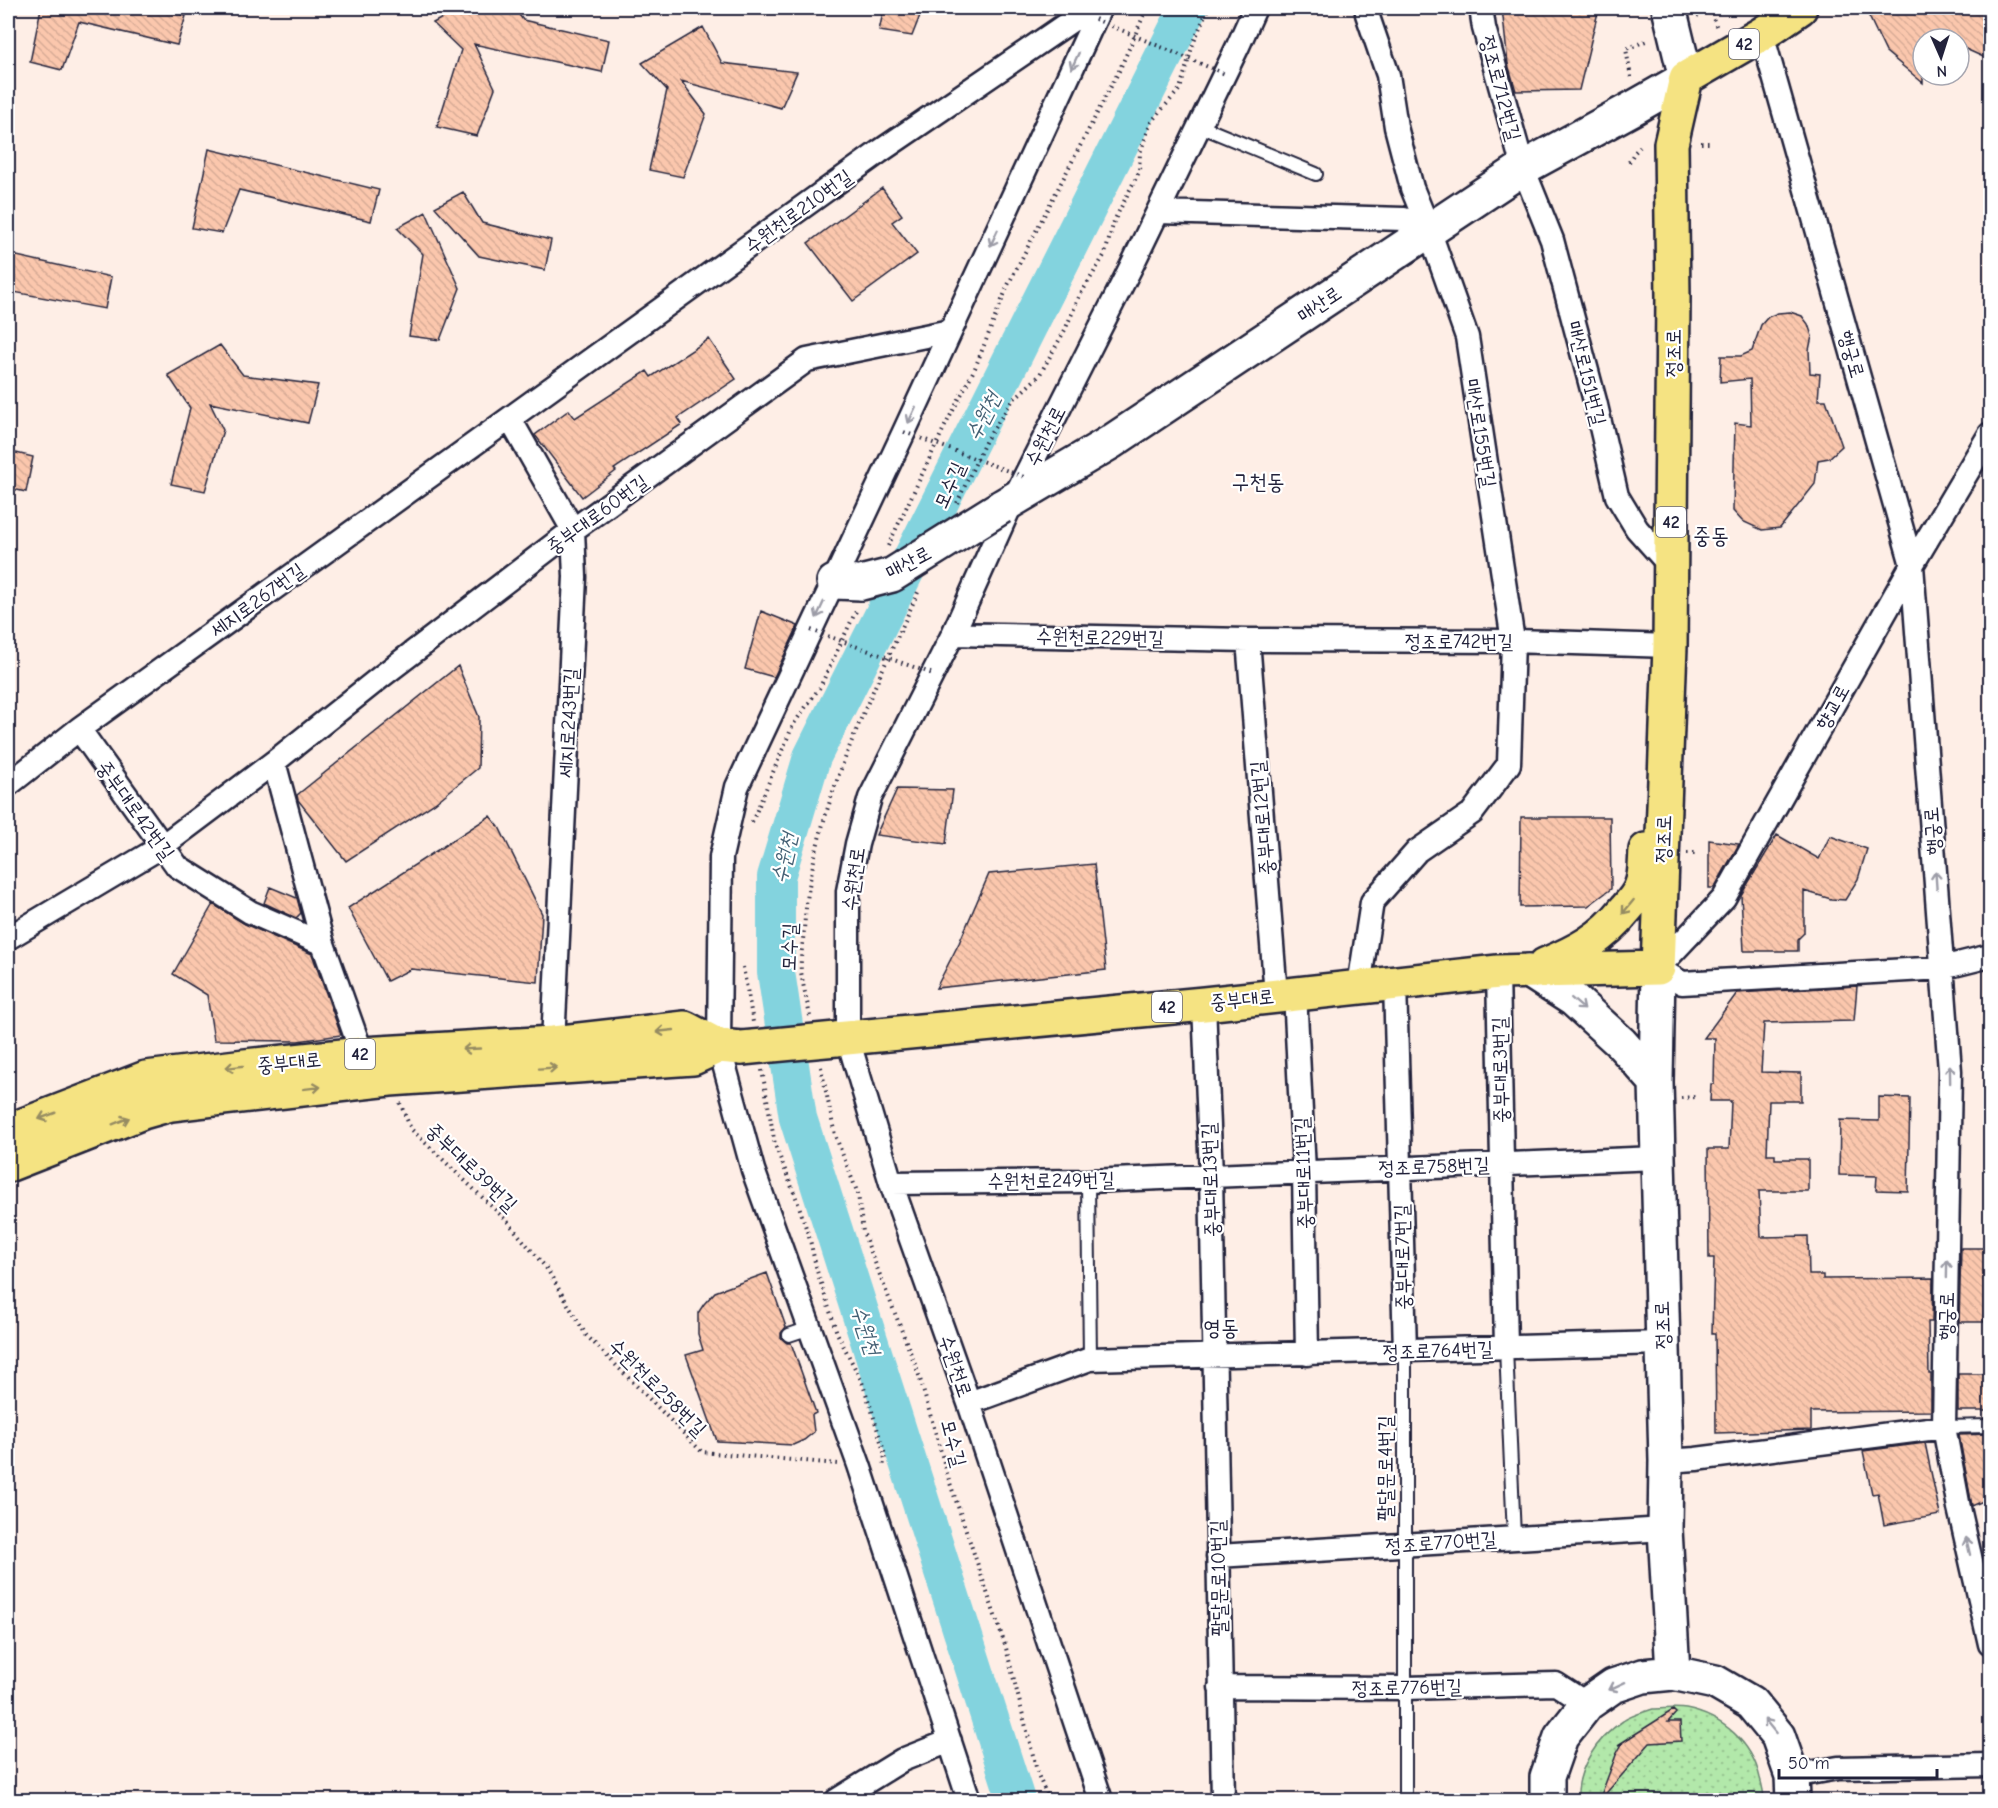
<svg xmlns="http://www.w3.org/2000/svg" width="1998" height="1808" font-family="'Comic Neue','Poor Story',sans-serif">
<defs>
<pattern id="park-dots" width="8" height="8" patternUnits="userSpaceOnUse" patternTransform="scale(1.5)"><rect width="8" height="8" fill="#b2e8aa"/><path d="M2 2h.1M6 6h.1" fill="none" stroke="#99c793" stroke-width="1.8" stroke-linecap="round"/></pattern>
<pattern id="water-ripples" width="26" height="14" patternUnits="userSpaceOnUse" patternTransform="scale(1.5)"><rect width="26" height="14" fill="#83d3de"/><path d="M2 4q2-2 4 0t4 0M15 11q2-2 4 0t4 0" fill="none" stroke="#71b5bf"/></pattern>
<pattern id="building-back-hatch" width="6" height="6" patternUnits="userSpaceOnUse" patternTransform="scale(1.5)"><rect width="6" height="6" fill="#fbc7ad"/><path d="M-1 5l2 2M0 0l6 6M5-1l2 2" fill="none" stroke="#d7ab96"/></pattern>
</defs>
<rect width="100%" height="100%" fill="#feeee6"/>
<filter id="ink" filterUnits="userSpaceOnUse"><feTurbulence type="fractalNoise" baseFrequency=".0167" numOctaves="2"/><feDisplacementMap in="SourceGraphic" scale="12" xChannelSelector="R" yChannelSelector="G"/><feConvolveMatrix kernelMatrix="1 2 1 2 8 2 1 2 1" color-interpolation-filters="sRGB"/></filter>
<g filter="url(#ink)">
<path fill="url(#park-dots)" stroke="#6a8572" stroke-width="1.5" d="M1653,1709C1664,1709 1676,1707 1686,1709C1722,1716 1752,1742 1760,1778C1762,1785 1764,1793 1764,1800H1578C1576,1769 1597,1738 1623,1721C1631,1715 1644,1712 1653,1709Z"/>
<path fill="url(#water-ripples)" stroke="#5c8c9d" stroke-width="1.5" d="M979,1649C990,1701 1005,1754 1031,1800H1007L990,1759L960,1658Z"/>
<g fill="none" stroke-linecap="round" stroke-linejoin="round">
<path stroke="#49697c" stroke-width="1.5" d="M1012,1800L995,1756L968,1663L972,1659L975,1661C986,1708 1000,1758 1024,1800"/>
<path stroke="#83d3de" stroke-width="38" d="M1016,1800L798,1118L776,972V877L812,757L1188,8"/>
</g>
<path fill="url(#building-back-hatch)" stroke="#22223b" stroke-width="1.5" d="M41,8H152L186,16L177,45L79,22L62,70L30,62Z
M461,8H514L523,20L609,40L602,72L474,44L495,88L477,136L437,127L461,50L433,23Z
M884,8H923L912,36L879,31Z
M1502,8H1599L1579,90L1516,91L1508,64Z
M1865,8H1990V60L1959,46V39H1923V83L1886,52Z
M703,27L722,63L797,72L781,108L681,81L706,114L683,177L649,170L667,90L642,63Z
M209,149L379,190L371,221L239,190L222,233L192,228Z
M882,188L902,215L892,222L917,254L853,301L808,243Z
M463,192L482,223L551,240L545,270L479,256L435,207Z
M426,212L460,288L440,340L409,336L423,254L397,228Z
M8,254L111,277L105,309L8,291Z
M1790,312L1802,316L1808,324L1812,336L1809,350L1810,373L1820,374L1818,400H1826L1842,446L1829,458L1818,460L1815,484L1780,528L1762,530L1742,521L1733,511L1735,423L1751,425L1750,379L1720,382L1721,356H1741L1752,351L1761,325L1768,317L1778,313Z
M709,339L736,379L678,418L682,424L614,469L616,471L582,497L535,435L569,410L575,418L647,371L651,377Z
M220,345L243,375L318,385L308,423L210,403L223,430L205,491L171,484L190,408L168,375Z
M8,451L33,457L26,492L8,488Z
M761,611L798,626L774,677L745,669Z
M458,666L479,717L478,768L435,803L346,861L298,800L297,795Z
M897,789L953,790L946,844L876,835Z
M490,816L499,827L542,914L538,982L411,969L387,981L348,908Z
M1521,817H1610L1611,889L1588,906L1520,907Z
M1777,835L1819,859L1830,836L1867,849L1858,879L1845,900L1831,899L1804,891V933L1798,939V951H1744L1741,895Z
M1709,840L1739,844L1714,888H1709Z
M1094,864L1106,970L936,988L959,943L989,874Z
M270,887L297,898L301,913L296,918L264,903Z
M213,904L245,924L312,954L341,1035L298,1041L214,1040L207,995L173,974Z
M1857,986L1854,1021L1764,1023L1761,1072L1801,1073V1101H1769L1767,1154H1775V1159H1808V1191H1759L1761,1237L1808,1236L1809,1275H1823V1279L1933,1278L1932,1322H1928L1929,1374H1931V1411L1811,1412V1430L1716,1433L1715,1333H1712L1714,1258H1709L1708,1149H1729L1731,1101H1710L1711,1084H1714L1715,1038H1704L1737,993Z
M1879,1097L1910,1098L1908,1191L1876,1190L1877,1176L1839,1175L1840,1120L1879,1121Z
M1961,1248H1990V1278H1984V1322H1959Z
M767,1273L786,1327L781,1333V1338L787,1343H791L816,1413L812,1415L814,1432L804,1440L793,1445L717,1441L686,1355L703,1350L698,1334V1313L704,1304L715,1292Z
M1958,1374H1989V1411H1958Z
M1989,1434L1990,1498L1972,1506L1959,1435Z
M1925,1443L1940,1515L1884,1525L1878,1493L1872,1494L1863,1451Z
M1673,1710L1676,1713L1668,1722H1680L1681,1741L1650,1743L1601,1799L1600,1798L1616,1755L1622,1744L1618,1745Z"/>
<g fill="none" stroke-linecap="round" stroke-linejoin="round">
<defs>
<path id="lane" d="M1200,126L1316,174
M1088,1181L1090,1359
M789,1335L810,1328
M1506,1348L1514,1537
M1405,1351V1800
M1944,1427L1990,1426"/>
<path id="street" d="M1481,8L1484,28L1523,168L1552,240L1595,401L1617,496L1637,529L1671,567
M1762,34L1912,565L1950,1071L1944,1427L1959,1508L1990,1644
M1158,212L1404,219L1429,230
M510,419L573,530L575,577L553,1043
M1990,434L1912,565L1724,898L1658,968L1682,983L1942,968L1990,956
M953,634L1248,640L1513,641L1670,646
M1248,640L1276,995
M79,729L177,866L250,912L323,944L362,1054
M274,762L323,944
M8,785L79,729L879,152L1090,8
M8,938L161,847L274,762L382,676L573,530L807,360L950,331
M1498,972L1506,1348
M1395,982L1405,1351
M1359,986L1372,902L1417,851L1472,813L1509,764L1513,641L1467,337L1429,230L1412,188L1396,127L1388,75L1367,14V8
M1295,993L1304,1171L1307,1354
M1204,1004L1211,1175L1223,1800
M891,1183L1088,1181L1657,1158
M969,1403L1090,1359L1662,1343
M1666,1461L1696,1459L1944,1427
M1218,1556L1665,1529
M1220,1687L1405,1688L1556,1684L1587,1704
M1792,1776L1838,1768L1990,1765
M837,1800L902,1760L950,1741
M969,1800L859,1465L753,1170L719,1046L721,857L737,787L904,432L1100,8
M1101,1800L969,1403L891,1183L848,1039V891L857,844L870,798L953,634L1013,500L1132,265L1238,46L1255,8"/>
<path id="secondary" d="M1001,507L1111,442L1523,168L1635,107L1686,78L1669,8
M834,582L861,583
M1658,968L1656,1082L1666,1461L1665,1529L1673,1673
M1529,971L1574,1000L1621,1043L1656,1082
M1547,1800V1777L1561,1737L1587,1704L1613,1686L1643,1676L1673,1673L1715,1682L1751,1703L1778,1736L1792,1776L1793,1800"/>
<path id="primary" d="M1545,965C1578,951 1602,939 1625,910C1631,903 1638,896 1641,887C1646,876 1645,861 1646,850
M836,1039L1204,1004L1498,972L1658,968L1670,646L1673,297L1671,144L1686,78L1762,34L1800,8
M8,1131L146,1078L245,1066L362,1054L553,1043L685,1028L719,1046L742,1048
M8,1165L143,1112L171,1104L390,1079L693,1058L719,1046"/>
</defs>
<use href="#lane" stroke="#22223b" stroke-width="16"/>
<use href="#street" stroke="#22223b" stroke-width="27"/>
<use href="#secondary" stroke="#22223b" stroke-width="38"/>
<use href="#primary" stroke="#22223b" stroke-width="38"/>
<path stroke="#22223b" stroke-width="4" stroke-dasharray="1.5 4.5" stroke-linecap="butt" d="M1709,8L1717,28
M1697,16L1709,9
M1631,77L1626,49L1648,40
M1701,143H1709
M1629,162L1634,153L1640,147
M957,503L986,440L1013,400L1039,376L1065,330L1079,297L1105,254L1114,221L1139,172L1140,153L1151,122L1180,89L1193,44L1208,8
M888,546L944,428L975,368L1008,285L1119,71L1147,8
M752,822L793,725L820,687L857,609
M1687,853H1698
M743,967L753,1022
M810,1016C807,1001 803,986 801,971C800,958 803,943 804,930C812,809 870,699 919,590
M821,1067L835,1135L858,1194L863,1232L918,1372L949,1480L1006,1648L1038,1775L1049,1800
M762,1070L775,1145L797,1200L810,1240L817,1271L837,1333L862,1382L872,1411L885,1455L883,1468
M1681,1098L1695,1097
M400,1103L411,1129L507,1221L547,1269L586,1335L702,1452L838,1464"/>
<use href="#lane" stroke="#fff" stroke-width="12"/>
<use href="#street" stroke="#fff" stroke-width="22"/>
<use href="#secondary" stroke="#fff" stroke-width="33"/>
<use href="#primary" stroke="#f5e382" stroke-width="33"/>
<defs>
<path id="secondary-bridge" d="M861,583L892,575L1001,507"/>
<path id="primary-bridge" d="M742,1048L836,1039"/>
</defs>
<use href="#secondary-bridge" stroke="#22223b" stroke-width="38" stroke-linecap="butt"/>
<use href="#primary-bridge" stroke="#22223b" stroke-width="38" stroke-linecap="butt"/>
<path stroke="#22223b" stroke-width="4" stroke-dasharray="1.5 4.5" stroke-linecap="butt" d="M1095,19L1225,74
M904,432L1024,477
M811,630L933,674"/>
<use href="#secondary-bridge" stroke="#fff" stroke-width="33"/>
<use href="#primary-bridge" stroke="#f5e382" stroke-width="33"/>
</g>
<defs><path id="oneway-shaft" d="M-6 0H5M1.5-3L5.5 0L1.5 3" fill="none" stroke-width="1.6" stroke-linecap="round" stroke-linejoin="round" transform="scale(1.5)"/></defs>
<g stroke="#9c9ca7">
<use href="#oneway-shaft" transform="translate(1075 61) rotate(115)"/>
<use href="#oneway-shaft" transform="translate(994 238) rotate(115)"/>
<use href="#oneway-shaft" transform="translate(912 415) rotate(115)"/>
<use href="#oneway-shaft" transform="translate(820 610) rotate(115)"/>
<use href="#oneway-shaft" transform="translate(1936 880) rotate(-94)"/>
<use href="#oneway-shaft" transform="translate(1578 1004) rotate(41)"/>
<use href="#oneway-shaft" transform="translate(1950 1074) rotate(-91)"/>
<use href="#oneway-shaft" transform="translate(1947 1269) rotate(-89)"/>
<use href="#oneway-shaft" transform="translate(1968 1546) rotate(-103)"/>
<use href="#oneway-shaft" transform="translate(1617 1686) rotate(155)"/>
<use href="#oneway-shaft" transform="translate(1770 1726) rotate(-129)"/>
</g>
<g stroke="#968c62">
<use href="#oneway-shaft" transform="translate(1628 907) rotate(129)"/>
<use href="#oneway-shaft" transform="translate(665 1031) rotate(174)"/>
<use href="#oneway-shaft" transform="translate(471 1049) rotate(177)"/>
<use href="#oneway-shaft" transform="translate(234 1067) rotate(173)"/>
<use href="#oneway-shaft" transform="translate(548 1068) rotate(-4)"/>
<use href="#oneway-shaft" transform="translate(312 1088) rotate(-7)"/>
<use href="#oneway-shaft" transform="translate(47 1116) rotate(159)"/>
<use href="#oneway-shaft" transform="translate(121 1121) rotate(-22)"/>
</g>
</g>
<g text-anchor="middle" stroke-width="4.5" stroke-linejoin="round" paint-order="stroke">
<g fill="#fff" stroke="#646476" stroke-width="1.5">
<rect x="1729" y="29" width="30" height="30" rx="4.5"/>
<rect x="1656" y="507" width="30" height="30" rx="4.5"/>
<rect x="1152" y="992" width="30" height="30" rx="4.5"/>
<rect x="345" y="1039" width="30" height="30" rx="4.5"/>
</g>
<g font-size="18" font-weight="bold" fill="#22223b">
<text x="1744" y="50">42</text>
<text x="1671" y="528">42</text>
<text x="1167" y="1013">42</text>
<text x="360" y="1060">42</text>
</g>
<g font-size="20" fill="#22223b" stroke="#fff">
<text transform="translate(1501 88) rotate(75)" y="7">정조로712번길</text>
<text transform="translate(798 211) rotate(-36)" y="7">수원천로210번길</text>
<text transform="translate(1319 304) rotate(-34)" y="7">매산로</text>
<text transform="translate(1673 353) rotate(-90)" y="7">정조로</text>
<text transform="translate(1852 354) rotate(74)" y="7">행궁로</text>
<text transform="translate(1587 373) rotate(76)" y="7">매산로151번길</text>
<text transform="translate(1481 433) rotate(81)" y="7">매산로155번길</text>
<text transform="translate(1045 436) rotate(-63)" y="7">수원천로</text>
<text transform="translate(949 485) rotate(-66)" y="7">모수길</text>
<text transform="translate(597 514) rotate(-36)" y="7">중부대로60번길</text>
<text transform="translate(908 562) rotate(-28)" y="7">매산로</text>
<text transform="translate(257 600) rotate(-36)" y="7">세지로267번길</text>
<text transform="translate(1100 637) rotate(1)" y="7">수원천로229번길</text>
<text x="1459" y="648">정조로742번길</text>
<text transform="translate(1832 707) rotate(-61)" y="7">향교로</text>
<text transform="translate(568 723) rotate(-87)" y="7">세지로243번길</text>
<text transform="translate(136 810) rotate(54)" y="7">중부대로42번길</text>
<text transform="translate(1262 818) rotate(-95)" y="7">중부대로12번길</text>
<text transform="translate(1932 831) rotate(-94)" y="7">행궁로</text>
<text transform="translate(1663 839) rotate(-88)" y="7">정조로</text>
<text transform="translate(853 879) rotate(-82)" y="7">수원천로</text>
<text transform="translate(789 947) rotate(-88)" y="7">모수길</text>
<text transform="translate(1242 999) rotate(-6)" y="7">중부대로</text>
<text transform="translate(289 1062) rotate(-6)" y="7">중부대로</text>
<text transform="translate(1500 1070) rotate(-91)" y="7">중부대로3번길</text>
<text transform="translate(1434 1166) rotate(-2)" y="7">정조로758번길</text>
<text transform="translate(472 1167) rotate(44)" y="7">중부대로39번길</text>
<text transform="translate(1303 1173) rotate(-92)" y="7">중부대로11번길</text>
<text transform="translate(1051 1180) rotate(-1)" y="7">수원천로249번길</text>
<text transform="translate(1210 1180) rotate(-92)" y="7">중부대로13번길</text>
<text transform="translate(1402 1257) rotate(-91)" y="7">중부대로7번길</text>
<text transform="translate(1946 1316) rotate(-89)" y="7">행궁로</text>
<text transform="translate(1662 1325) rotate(-92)" y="7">정조로</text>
<text transform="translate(1438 1350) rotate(-2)" y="7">정조로764번길</text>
<text transform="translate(956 1366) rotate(71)" y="7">수원천로</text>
<text transform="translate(658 1387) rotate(45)" y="7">수원천로258번길</text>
<text transform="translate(954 1443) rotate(75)" y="7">모수길</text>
<text transform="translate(1385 1468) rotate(-90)" y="7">팔달문로4번길</text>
<text transform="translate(1441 1542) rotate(-4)" y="7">정조로770번길</text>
<text transform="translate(1218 1578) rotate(-91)" y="7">팔달문로10번길</text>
<text transform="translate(1407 1687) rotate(-1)" y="7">정조로776번길</text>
</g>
<g font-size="21" font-style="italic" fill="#446074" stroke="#fff">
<text transform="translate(983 416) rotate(-63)" y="7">수원천</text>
<text transform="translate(784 858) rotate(-77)" y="7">수원천</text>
<text transform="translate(866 1330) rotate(72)" y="7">수원천</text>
</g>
<g font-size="22" fill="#22223b" stroke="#fff">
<text x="1258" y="489">구천동</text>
<text x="1711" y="543">중동</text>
<text x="1221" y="1335">영동</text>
</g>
</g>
<rect width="1998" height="1808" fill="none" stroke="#fff" stroke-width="30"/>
<rect x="15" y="15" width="1968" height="1778" fill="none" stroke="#22223b" stroke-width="2" filter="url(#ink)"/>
<g transform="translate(1941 57) rotate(177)"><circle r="28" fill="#ffffff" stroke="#a7a7b1" stroke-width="1.5"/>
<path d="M0-4.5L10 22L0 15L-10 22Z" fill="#22223b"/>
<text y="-9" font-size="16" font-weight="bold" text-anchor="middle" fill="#22223b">N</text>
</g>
<path d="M1779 1769v9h158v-9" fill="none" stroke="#22223b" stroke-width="3"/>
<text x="1788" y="1769" font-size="18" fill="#22223b" stroke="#ffffff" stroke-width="4.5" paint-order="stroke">50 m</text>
</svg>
